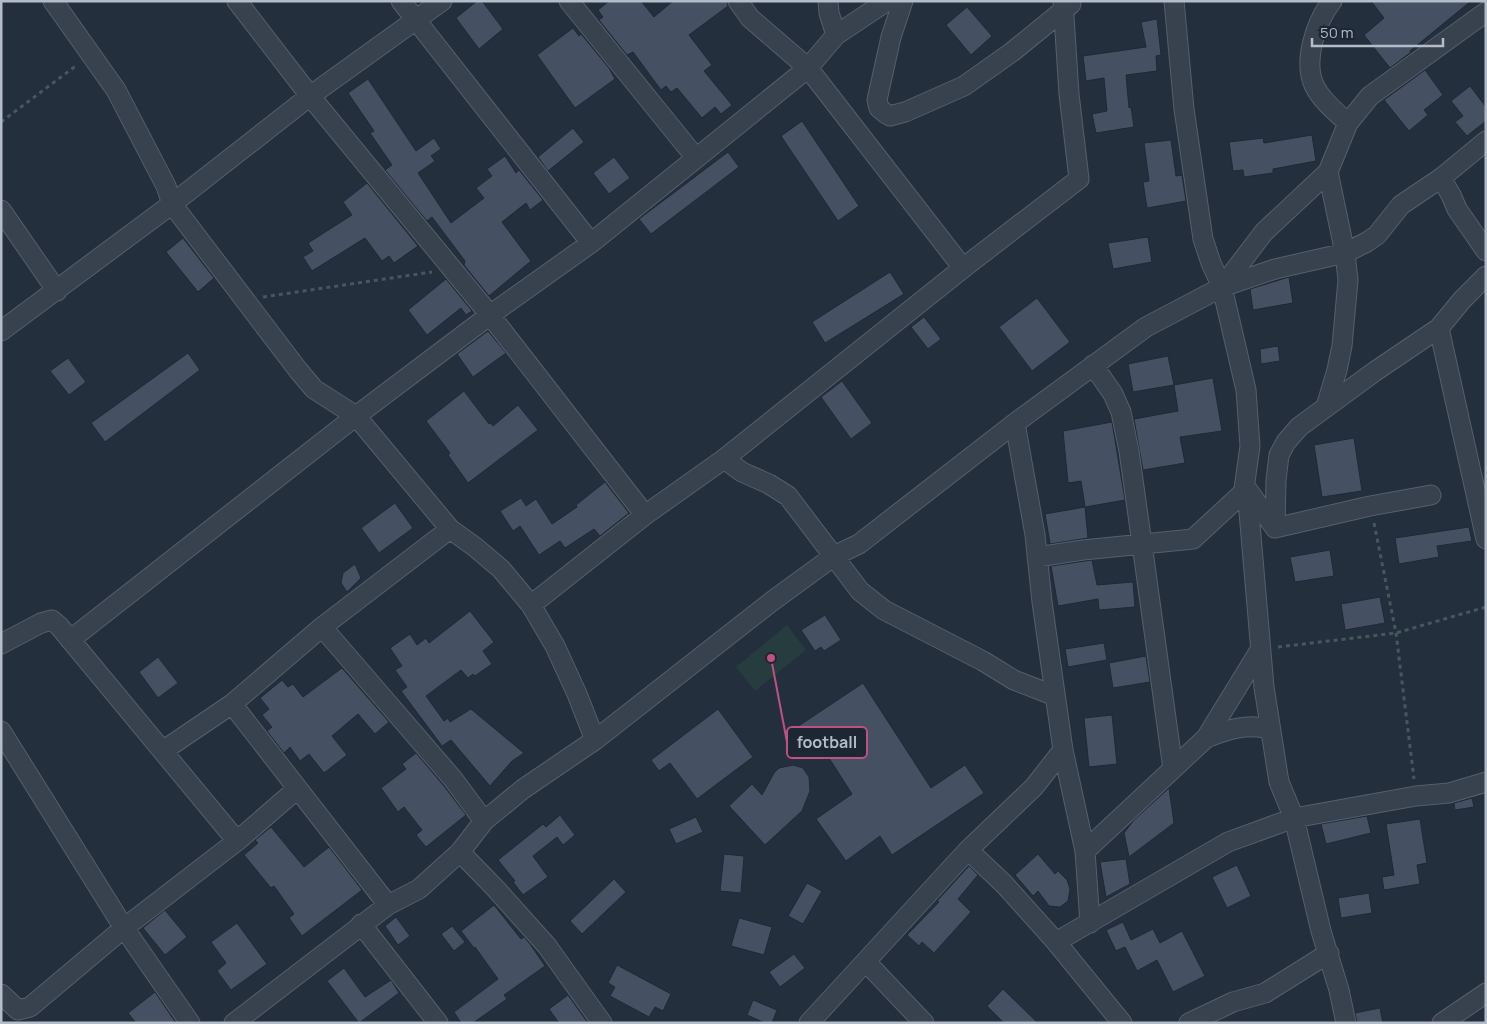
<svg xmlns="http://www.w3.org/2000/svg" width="1487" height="1024" font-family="Manrope,sans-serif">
<rect width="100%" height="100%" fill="#242f3e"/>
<path fill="#263c3f" d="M787,625L806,650L755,691L736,667Z"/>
<path fill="#455162" stroke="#1f2835" d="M477,1H482L503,29L479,49L456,18Z
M609,1H641L654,17L673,1H727L728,6L689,35L712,65L704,71L732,105L721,114L715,107L702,118L677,88L671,92L666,86L661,90L633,52L627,55L599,20L603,17L598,10Z
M1371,1H1471L1410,51L1411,52L1390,68L1364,35L1384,18Z
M967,7L992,36L971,55L946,25Z
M1157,19L1161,55L1156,56L1157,71L1126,75L1129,108L1131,107L1134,127L1096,133L1092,114L1107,111L1104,78L1086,81L1083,56L1146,47L1141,22Z
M573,28L579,36L581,34L609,68L615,79L575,108L537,55Z
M1425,70L1443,95L1424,110L1428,115L1409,131L1384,100Z
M368,79L416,151L434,138L441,149L431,156L435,161L418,173L451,223L484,198L476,188L492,176L487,169L505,156L516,173L519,170L543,200L530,210L526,203L502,222L531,261L489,296L464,265L465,261L432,217L427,221L385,170L392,165L370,133L374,131L348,93Z
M1470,86L1486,107V121L1467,136L1455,122L1463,116L1451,101Z
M802,121L859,206L838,221L781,136Z
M573,128L584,142L548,171L538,157Z
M1312,135L1316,161L1273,169V173L1244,177L1243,170L1233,171L1229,142L1263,138L1264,143Z
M1171,140L1176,176L1182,175L1186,201L1147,208L1143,182L1149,181L1144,143Z
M728,152L739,167L651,234L639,219Z
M614,157L630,178L609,194L593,173Z
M367,183L418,246L394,263L389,256L382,261L365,238L312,271L303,257L313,251L308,243L352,215L343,202Z
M1148,237L1152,262L1113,269L1108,243Z
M183,238L214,278L198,292L166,252Z
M890,272L904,294L825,343L812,322Z
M1289,277L1293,303L1253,310L1250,289Z
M446,279L472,311L466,315L461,308L427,335L408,310Z
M1037,298L1070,342L1032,371L999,327Z
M924,317L941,339L928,349L911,327Z
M488,331L506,353L473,377L457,354Z
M1278,346L1280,361L1261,364L1260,349Z
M188,353L200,370L105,442L91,423Z
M1168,356L1174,385L1133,392L1128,364Z
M68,358L86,382L69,395L50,371Z
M1213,378L1222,431L1180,437L1185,463L1143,470L1134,419L1178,411L1174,385Z
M842,381L872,423L851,439L821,397Z
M464,391L489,424L491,423L493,426L518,405L538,430L468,483L448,455L450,453L426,421Z
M1112,422L1125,500L1085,507L1081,481L1068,483L1063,431Z
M1354,438L1362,491L1322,497L1314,445Z
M605,482L629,513L600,536L594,529L565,548L560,541L539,555L520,526L513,531L500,511L521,498L526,506L536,499L552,524L577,507L576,505Z
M395,503L413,528L379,553L361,528Z
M1085,507L1088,538L1050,544L1045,514Z
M1469,527L1472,541L1437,546L1439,557L1399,564L1395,538Z
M1330,550L1334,576L1295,582L1290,557Z
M1092,560L1097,585L1133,582L1135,607L1099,610L1098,599L1058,606L1051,566Z
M355,564L361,578L347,592L341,583L343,573Z
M1380,597L1385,623L1345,630L1341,604Z
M470,611L494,642L483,651L492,664L475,676L473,674L468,678L461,670L426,696L444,721L448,718L450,722L471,709L524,753L512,761L490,786L451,740L442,746L401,691L407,687L395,670L402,666L390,648L410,634L417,645L426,638L429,643Z
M825,615L841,640L824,651L821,647L815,651L801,630Z
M1104,643L1107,660L1068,667L1065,649Z
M1146,656L1150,682L1113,688L1109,663Z
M158,657L178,683L158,698L139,672Z
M342,668L389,722L375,734L358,714L332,736L347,755L324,773L309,754L300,761L290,747L284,753L267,731L272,727L262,715L269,709L260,698L282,680L288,687L293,684L303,697Z
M863,683L931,788L965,765L984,793L892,855L880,836L846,861L816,819L852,794L822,747L812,754L797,731L800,725Z
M718,709L753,757L697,799L670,763L659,771L651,760Z
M1112,715L1117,764L1089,767L1084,718Z
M416,753L444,786L466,815L426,847L416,835L422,830L404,807L398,812L381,788L406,769L402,764Z
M793,765L803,768L809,777L810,791L802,811L765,845L729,806L752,784L762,795L774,773L779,768Z
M1169,788L1174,823L1129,857L1124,833L1134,820Z
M1472,798L1474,807L1455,810L1454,803Z
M560,815L575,835L563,845L557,837L533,856L548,877L523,895L513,882L515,881L498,860L543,824L546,827Z
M1367,816L1371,833L1326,844L1321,824Z
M696,817L703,832L676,844L669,829Z
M1420,819L1427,863L1417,865L1420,884L1384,890L1382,877L1394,875L1386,824Z
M271,827L304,867L329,847L362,890L302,936L289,918L294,914L274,886L271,888L244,855L258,843L255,840Z
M724,854L744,856L741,893L720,891Z
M1038,854L1055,874L1058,871L1067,880L1070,889L1068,901L1060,907L1049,906L1038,891L1033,896L1015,875Z
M1126,859L1130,884L1106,897L1100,862Z
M1237,865L1251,896L1227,908L1212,877Z
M969,866L978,875L958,899L971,912L934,953L922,942L919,946L907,935L939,902L937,901Z
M614,879L626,892L582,934L570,921Z
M807,883L822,891L803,924L788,916Z
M1369,893L1372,913L1341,918L1338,898Z
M494,905L521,939L524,937L530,944L545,966L504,995L507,999L473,1023H461L454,1012L498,979L475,947L474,948L461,931Z
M165,910L187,937L165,955L143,928Z
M396,917L410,936L398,945L385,926Z
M739,918L772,927L764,955L731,946Z
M1123,922L1131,940L1153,929L1160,943L1182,931L1205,976L1173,992L1157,960L1137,971L1125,947L1116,951L1106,930Z
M237,923L267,964L231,990L217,971L226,963L211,942Z
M452,926L465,942L454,951L441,934Z
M794,954L805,968L780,987L769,972Z
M617,965L671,994L663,1011L655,1007L649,1017L610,996L615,987L608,983Z
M344,968L365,997L391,980L399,993L359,1023L327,981Z
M1003,989L1038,1023H1004L987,1006Z
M155,992L176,1023H136L128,1013Z
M568,995L588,1023H559L549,1009Z
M753,1000L777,1010L772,1023H765L747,1015Z
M1380,1008L1383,1023H1357L1355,1013Z"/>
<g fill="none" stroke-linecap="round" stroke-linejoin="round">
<defs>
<path id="minor" d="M53,1L116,90L166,186L172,204L298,370L314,389L356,416L450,529L475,547L501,569L531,605L555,646L577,694L595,740
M237,1L310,96L490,315L645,515
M401,1L591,243
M569,1L696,158
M738,1L750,18L808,68L963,268
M828,1L829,13L836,35
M903,1L891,37L877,100L879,108L885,113L890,116L905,112L964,86L1012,52L1071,4
M1174,1L1184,109L1203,239L1211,263L1222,287L1275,269L1345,253L1367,242L1377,235L1401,205L1441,178
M1332,1C1316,22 1303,60 1314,85C1321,100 1336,112 1348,123
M1486,141L1441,178L1451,195L1457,209L1486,251
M1,210L57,291
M1222,287L1246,390L1250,446L1244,489H1247L1275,528L1370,506L1431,495
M1439,328L1486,539
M1,331L172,204L310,96L442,1
M1093,365L1113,394L1121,412L1129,451L1142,544L1173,769
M1326,407L1337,370L1342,346L1348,280L1345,253L1328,172
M724,459L742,472L769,484L788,496L860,591L884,610L983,661L1014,680L1055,696
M1247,489L1264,687L1279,782L1294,818L1321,931L1339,990L1346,1023
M1275,528L1276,480L1279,455L1286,442L1299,427L1374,372L1439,328L1462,300L1486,276
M1037,557L1083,550L1193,539L1247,489
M531,605L645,515L724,459L967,265L1079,179L1069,94L1063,1
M322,627L453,779L484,821
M70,640L356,416L490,315L591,243L808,68L836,35L887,1
M1,644L41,623L52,620L59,626L237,841
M232,704L388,905
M1,731L124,928L190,1023
M1206,738C1227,730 1246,723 1269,729
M164,750L232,704L322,627L450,529
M1063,750L1085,851L1090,923
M968,850L1004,884L1056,942L1122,1023
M1085,851L1206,738L1260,650
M460,852L496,889L547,946L602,1023
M361,924L438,1023
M1056,942L1228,842L1294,818L1416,796L1449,793L1486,782
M866,962L924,1023
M1,994L18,1010L30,1007L124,928L237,841L297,789
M234,1023L388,905L419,889L460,852L484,821L523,789L595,740L771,602L834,556L859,544L1015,423L1146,327L1222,287L1264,232L1328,172L1348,123L1370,96L1486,12
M809,1023L968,850L1034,787L1063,750L1042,602L1035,535L1015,423
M1189,1023L1233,1002L1265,993L1329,953
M1442,1023L1486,993"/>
</defs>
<use href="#minor" stroke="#565f6c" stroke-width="21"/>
<path stroke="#44595c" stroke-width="3" stroke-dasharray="4 4" stroke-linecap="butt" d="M1,122L77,65
M263,297L432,272
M1374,523L1396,633L1414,779
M1278,647L1396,633L1486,607"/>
<use href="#minor" stroke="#38414e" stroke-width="19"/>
</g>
<path fill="none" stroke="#bd5182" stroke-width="2" d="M771 658L787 742"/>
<circle fill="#bd5182" stroke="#1d2633" stroke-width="2" cx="771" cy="658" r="5"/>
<rect fill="#1d2633" stroke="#bd5182" stroke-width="2" x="787" y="727" width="80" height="31" rx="5"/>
<g font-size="16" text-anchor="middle" font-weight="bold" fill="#b4bcc9">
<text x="827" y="748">football</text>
</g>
<rect width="1487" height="1024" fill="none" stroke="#b4bcc9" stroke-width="5"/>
<path d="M1312 38v8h131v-8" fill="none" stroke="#b4bcc9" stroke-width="2.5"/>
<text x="1320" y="38" font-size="15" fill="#b4bcc9" stroke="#1d2633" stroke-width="4" paint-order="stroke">50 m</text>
</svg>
